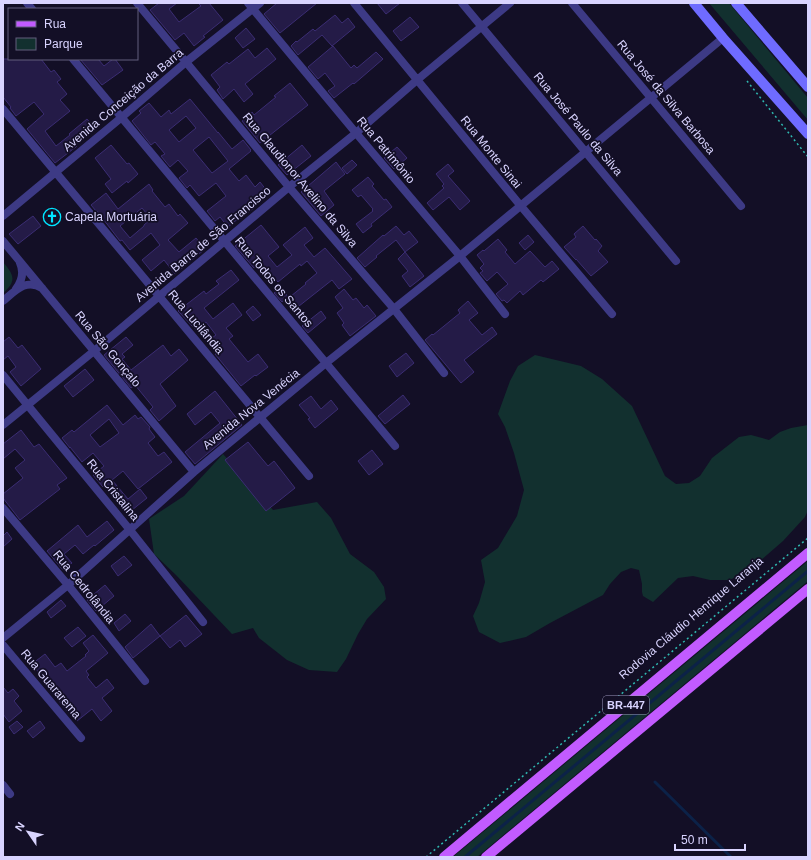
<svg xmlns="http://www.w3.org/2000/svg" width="811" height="860" font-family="Helvetica,sans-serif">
<rect width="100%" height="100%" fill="#130f26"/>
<path fill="#12302f" d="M709,3H729L808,98V120Z
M3,262C14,275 17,281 3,293Z
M535,355L581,366L602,379L632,406L665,476L676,484L689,483L700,476L712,458L739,437L751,435L769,440L780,432L791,428L808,425V510L805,517L783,541L746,573L729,580H710L693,576L678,578L653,602L643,596L642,592V584L639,570L631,568L621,572L610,584L603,595L550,623L526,637L500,643L479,632L473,616L479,603L485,582L481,560L498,548L517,516L524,490L514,453L505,427L498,414L510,381L518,366Z
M223,454L273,510L317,502L331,518L350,554L374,572L384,587L386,599L367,619L358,634L346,659L337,672L309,670L287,660L259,638L253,628L232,634L176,575L154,554L149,519L184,496Z
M808,561V581L477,857H453Z"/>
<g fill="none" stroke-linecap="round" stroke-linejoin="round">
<path stroke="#0c2248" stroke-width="3" d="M655,782L731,857
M465,857L808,571"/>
</g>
<path fill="#241b47" stroke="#3b2d73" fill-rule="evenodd" d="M159,3H177L169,9L179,22L201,6L198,3H209L223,20L203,36L205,37L194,46L184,33L175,40L150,10Z
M277,3H317L280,33L264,14Z
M377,3H400L386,14Z
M335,15L342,23L348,18L355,27L332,46L322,35L298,55L291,46L296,41L297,42L313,29L315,31Z
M410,17L419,27L401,41L393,31Z
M246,28L255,39L243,48L235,38Z
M333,46L351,68L354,65L357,68L376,52L383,59L354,84L353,83L334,98L328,91L335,86L325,73L318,79L308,67Z
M267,48L276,59L245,84L253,94L244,102L234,89L223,99L217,90L220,87L211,75L227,62L229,64L248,49L255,58Z
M3,59H41L51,72L54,70L61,79L57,82L67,94L60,100L70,111L45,131L56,146L70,135L69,134L87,119L95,128L75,145L77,146L55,163L27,129L44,114L34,102L16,116L10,108L11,107L3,97Z
M80,59H98L104,66L113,59H115L123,70L102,85Z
M290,83L308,105L260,143L242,121L252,112L254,115L276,97L274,96Z
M190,99L218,133V132L232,149L243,140L251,150H250L251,151L229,169L239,181L246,175L255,187L260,182L267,191L252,203L255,207L240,219L239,218L228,227L220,217L215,221L207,211L226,196L216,183L199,196L190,185L187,188L179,178L188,171L178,160L170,167L161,156L165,154L155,142L151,145L132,121L141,113L139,111L149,103L161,117L169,110L171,114ZM186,116L196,128L179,142L169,130ZM209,137L228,161L212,173L193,150Z
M111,145L127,164L129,163L138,174L128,183L127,181L112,193L105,184L111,179L95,158Z
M302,145L311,156L287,175L278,165Z
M397,147L407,158L394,169L384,158Z
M352,160L357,165L347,174L342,168Z
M336,162L345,174L324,191L334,205L321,216L301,192Z
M448,164L454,171L448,176L470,201L460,210L449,197L433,210L427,203L444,188L442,186L444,184L436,174Z
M368,177L374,184L372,186L384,200L386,199L392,207L371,224L372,226L363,233L356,224L373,211L372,210L373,209L361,195L358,197L352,190Z
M149,184L153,190L152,191L165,207L169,204L178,216L180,214L188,223L168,240L179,252L196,238L205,249L175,274L164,260L151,271L142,260L160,245L151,233L130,250L122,240L120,241L97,211H96L91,205L106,193L118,209ZM142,208L151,219L144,225V226L130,238L120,226Z
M52,209L60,219L52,225L44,216Z
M33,216L41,226L18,244L9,234Z
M261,225L279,247L268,256L277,267L292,255L283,245L305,227L313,238L304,245L314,257L325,248L352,279L339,289L332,280L294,310L286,300L306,284L305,283L317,273L307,261L301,266L300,264L278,282L269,272L264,275L257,266L254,268L235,246Z
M396,226L404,235L409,231L418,242L405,252L396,240L376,256L377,257L365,267L357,258L383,235L384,236Z
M583,226L595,240L596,239L602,246L598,251L608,262L591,276L576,259V260L564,247L576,237L574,234Z
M528,235L534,242L525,250L519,243Z
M498,239L507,250L505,252L515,264L530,251L545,267L552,261L559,269L543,282L541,280L523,295L520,291L507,303L504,300L502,301L496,294L508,284L497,272L487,281L480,273L483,271L480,268L484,264L477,255L483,250L484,251Z
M405,252L424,276L410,287L402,276L408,271L398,259Z
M231,270L239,280L204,308L213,319L233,303L242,315L226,328L233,336L229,339L248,362L258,354L268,367L256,376L255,375L241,386L215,354L218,351L209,340L216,335L206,322L196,330L178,311L204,291L206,294L219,284L216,281Z
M281,287L288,297L282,302L274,293Z
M344,289L353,300L356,298L364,308L367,305L376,316L350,336L342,325L344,323L337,313L343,308L335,297Z
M468,301L478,313L469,320L482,335L492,327L497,334L464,360L474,372L461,383L425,340L432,334L433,335L460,313L458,310Z
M253,306L261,315L253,321L246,312Z
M321,311L326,318L308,333L302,326Z
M9,337L18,348L22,345L41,369L21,386L10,372L16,367L8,356L3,360V342Z
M126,337L133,345L122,354L125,357L122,359L131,370L163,345L171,356L179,349L188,360L160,384L176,406L159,421L150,410L153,407L135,385L131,388L104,355Z
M406,353L414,363L397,377L389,366Z
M85,369L94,380L73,397L64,386Z
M215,391L242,425L195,464L185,452L220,423L211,412L195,425L187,414Z
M403,395L410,404L385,424L378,416Z
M311,396L321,409L331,400L338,409L315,428L308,419L310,418L299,405Z
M107,405L123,425L135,415L138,419L141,417L150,427L149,429L155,437L148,443L158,456L164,452L172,462L138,489L123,471L112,480L128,499L140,489L147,498L127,514L105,485L103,487L93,475L104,466L93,453L82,462L70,447V448L62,438L72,430L74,432ZM109,419L119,433L100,447L90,435Z
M21,430L34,447L39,444L67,478L57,485L60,489L20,520L3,498V494L23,478L15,468L25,460L15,449L3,459V444Z
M248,442L268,466L274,461L295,488L266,511L225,460Z
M372,450L383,464L369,475L358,461Z
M107,521L114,530L95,546L94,545L83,554L75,545L64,554L72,563L63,570L47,551L78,525L87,537Z
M7,532L12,539L3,547V536Z
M124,556L132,565L118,576L111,566Z
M105,585L114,596L96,611L87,600Z
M61,600L66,606L51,618L47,612Z
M125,614L131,621L119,631L114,623Z
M186,615L202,634L185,647L180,640L170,648L160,636Z
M151,624L160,636L133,658L125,647Z
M78,627L86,636L72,647L64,638Z
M93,635L108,653L86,671L89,675L87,677L96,688L107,679L114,688L102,698L112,711L101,721L92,709L77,721L68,710L67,711L48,687L51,685L41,672L39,673L32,664L45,654L55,667L61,663L67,671L86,656L85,655L89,651L83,643Z
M3,687L8,693L13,689L19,696L14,701L22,711L9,722L3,714Z
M17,721L23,727L14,734L9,727Z
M40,721L45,728L33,738L27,731Z"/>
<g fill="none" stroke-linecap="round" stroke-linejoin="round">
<path stroke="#2fb8b0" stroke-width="1.5" stroke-dasharray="2 3" stroke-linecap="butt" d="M747,81L808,157
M426,857L808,538"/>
<path stroke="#3d3a85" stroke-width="8" d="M27,3L32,9
M137,3L186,62L289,187L394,309L444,373
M248,3L356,133L460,256L505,314
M354,3L520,205L612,314
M462,3L676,261
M572,3L741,206
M73,59L395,446
M3,109L309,476
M3,216L122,117L186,62L260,3
M3,241L194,472
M16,289C22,281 24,272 20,263
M3,301C15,291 26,278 42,288
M3,375L130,530L203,622
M3,425L94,351L289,187L356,133L417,80L510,3
M3,508L68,585L145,681
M3,638L68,585L194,472L326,363L460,256L723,38
M3,645L81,738
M3,785L10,794"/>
<path stroke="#6f6bff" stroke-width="10" d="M694,3L723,38L808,134
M736,3L808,87"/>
<path stroke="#c25bff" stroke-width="10" d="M444,857L808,553
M486,857L808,589"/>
</g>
<defs>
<symbol id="church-ring" viewBox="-11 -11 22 22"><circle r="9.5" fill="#130f26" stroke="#00e5ff" stroke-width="1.5"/><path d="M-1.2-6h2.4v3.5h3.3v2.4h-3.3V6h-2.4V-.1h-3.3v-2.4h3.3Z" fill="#00e5ff"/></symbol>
</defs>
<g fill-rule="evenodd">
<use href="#church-ring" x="42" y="207" width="20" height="20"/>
</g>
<g text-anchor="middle" stroke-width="3.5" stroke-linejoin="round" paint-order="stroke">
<rect fill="#130f26" stroke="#9e99be" stroke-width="1" x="603" y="696" width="46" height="18" rx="3"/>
<g font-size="11" font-weight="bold" fill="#d9d4ff">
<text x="626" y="709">BR-447</text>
</g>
<g font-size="12" fill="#d9d4ff" stroke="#130f26">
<text transform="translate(666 97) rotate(50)" y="4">Rua José da Silva Barbosa</text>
<text transform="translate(123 100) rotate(-40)" y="4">Avenida Conceição da Barra</text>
<text transform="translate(578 124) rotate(50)" y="4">Rua José Paulo da Silva</text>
<text transform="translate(386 150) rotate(50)" y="4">Rua Patrimônio</text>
<text transform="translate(491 152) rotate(51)" y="4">Rua Monte Sinai</text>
<text transform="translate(300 180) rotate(50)" y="4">Rua Claudionor Avelino da Silva</text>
<text transform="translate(203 244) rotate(-40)" y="4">Avenida Barra de São Francisco</text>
<text transform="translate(274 282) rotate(50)" y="4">Rua Todos os Santos</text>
<text transform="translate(196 322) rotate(50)" y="4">Rua Lucilândia</text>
<text transform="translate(108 349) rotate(50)" y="4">Rua São Gonçalo</text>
<text transform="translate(251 409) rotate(-39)" y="4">Avenida Nova Venécia</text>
<text transform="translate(113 490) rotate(51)" y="4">Rua Cristalina</text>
<text transform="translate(84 587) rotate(51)" y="4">Rua Cedrolândia</text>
<text transform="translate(691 618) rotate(-40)" y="4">Rodovia Cláudio Henrique Laranja</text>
<text transform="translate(51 684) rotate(50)" y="4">Rua Guararema</text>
</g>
<g font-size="12" fill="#d9d4ff" stroke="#130f26" text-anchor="start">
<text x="65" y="221">Capela Mortuária</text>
</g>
</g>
<rect width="811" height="860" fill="none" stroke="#d9d4ff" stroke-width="8"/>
<rect x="8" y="8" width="130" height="52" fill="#130f26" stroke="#625e7d"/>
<rect x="16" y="21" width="20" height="6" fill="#c25bff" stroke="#625e7d"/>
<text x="44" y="28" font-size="12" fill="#d9d4ff">Rua</text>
<rect x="16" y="38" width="20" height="12" fill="#12302f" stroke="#625e7d"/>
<text x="44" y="48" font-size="12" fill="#d9d4ff">Parque</text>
<g transform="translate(28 832) rotate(304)" stroke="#130f26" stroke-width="3" paint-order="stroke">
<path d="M0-3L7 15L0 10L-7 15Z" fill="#d9d4ff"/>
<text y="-6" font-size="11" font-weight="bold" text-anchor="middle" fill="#d9d4ff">N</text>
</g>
<path d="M675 844v6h70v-6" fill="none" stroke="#d9d4ff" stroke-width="2"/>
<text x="681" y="844" font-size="12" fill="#d9d4ff" stroke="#130f26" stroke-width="3" paint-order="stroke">50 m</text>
</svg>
